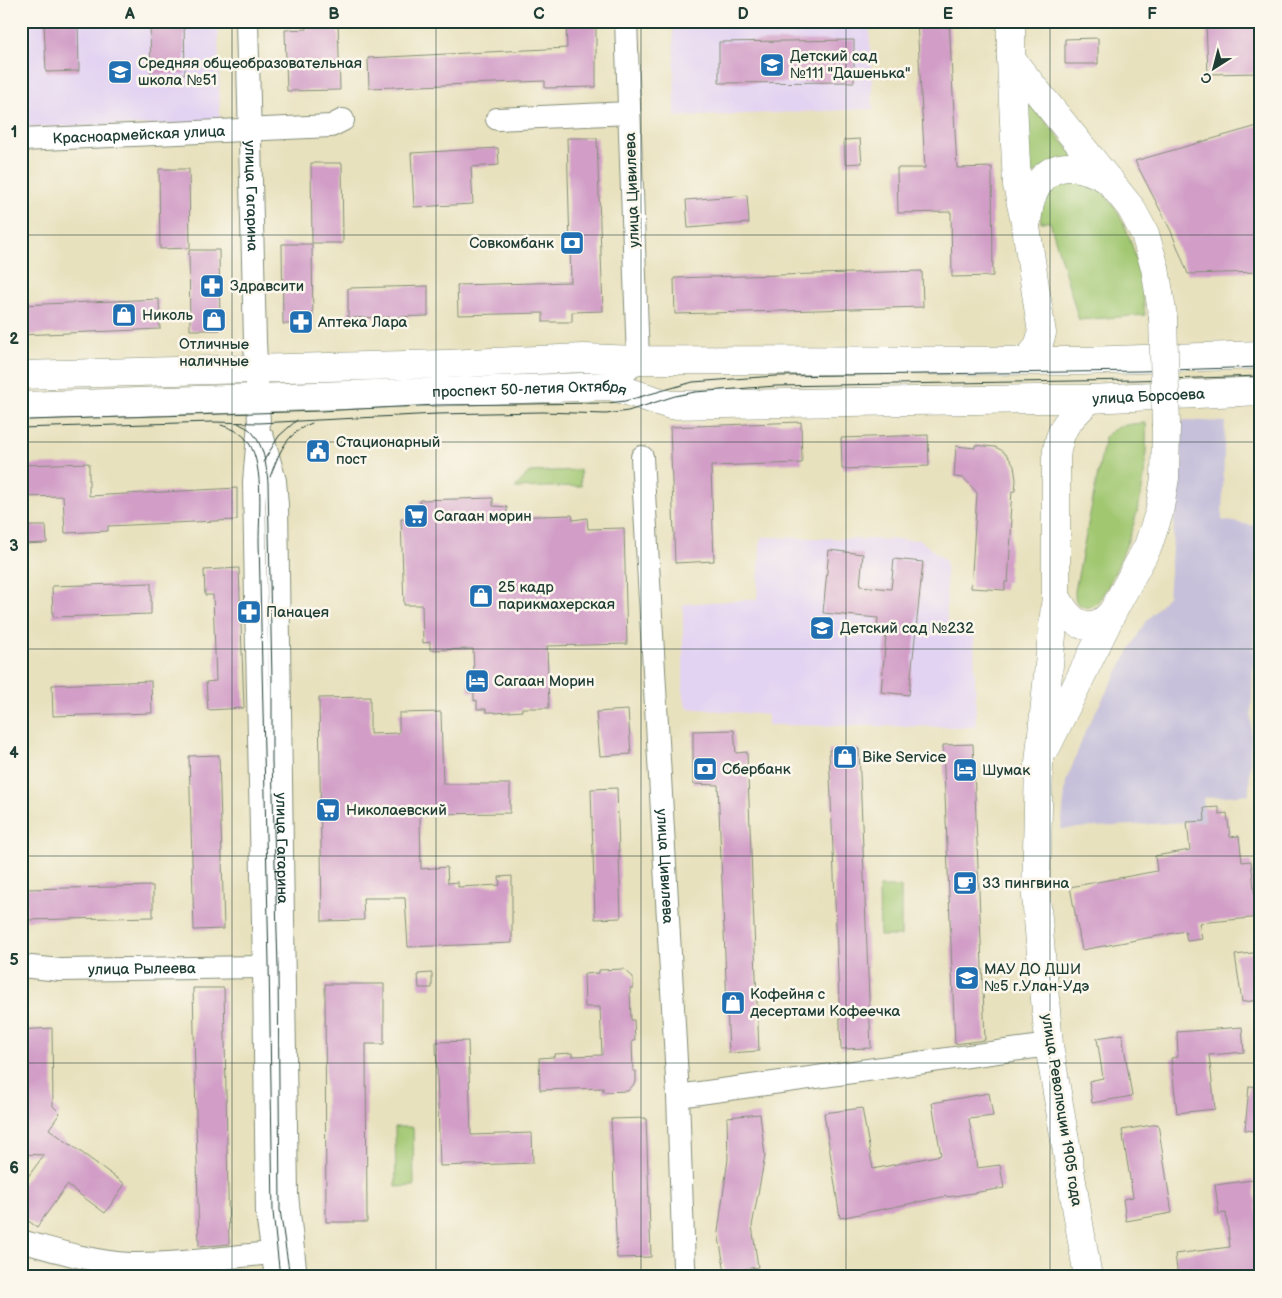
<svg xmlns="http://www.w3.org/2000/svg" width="1282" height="1298" font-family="'Balsamiq Sans',sans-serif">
<rect width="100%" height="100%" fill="#fbf7ec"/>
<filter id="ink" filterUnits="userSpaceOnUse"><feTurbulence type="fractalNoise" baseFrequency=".02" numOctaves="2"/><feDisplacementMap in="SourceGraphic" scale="10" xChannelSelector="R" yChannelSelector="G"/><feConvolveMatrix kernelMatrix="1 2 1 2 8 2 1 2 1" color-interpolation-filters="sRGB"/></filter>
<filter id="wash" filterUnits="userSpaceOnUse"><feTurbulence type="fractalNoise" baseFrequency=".0096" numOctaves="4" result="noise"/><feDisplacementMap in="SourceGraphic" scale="20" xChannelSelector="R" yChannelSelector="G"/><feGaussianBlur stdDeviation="1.12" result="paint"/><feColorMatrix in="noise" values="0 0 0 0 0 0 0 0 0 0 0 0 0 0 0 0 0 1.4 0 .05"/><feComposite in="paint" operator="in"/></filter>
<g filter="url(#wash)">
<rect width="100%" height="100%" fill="#e8e1be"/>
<path fill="#e3d3f2" d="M21,21H218L220,123L21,128Z
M673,21H869L873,109L675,117Z
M761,537L920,540L946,561L947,623L974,633L976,727L768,725V715L686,708L683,693V604L757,599Z"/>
<path fill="#c6c0da" d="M1183,420L1225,422L1222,520L1257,526L1249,794L1203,798L1205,821L1061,829L1066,782L1087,727L1144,624L1168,596Z"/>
<path fill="#a1c771" stroke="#608252" d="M1028,101L1079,161L1030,174Z
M1051,180L1092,182C1100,190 1109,199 1115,208C1135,240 1141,278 1145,315L1079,320L1050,222H1041L1039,204Z
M1146,423C1147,456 1145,487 1135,519C1131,536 1107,597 1094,605C1090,608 1086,608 1083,606C1075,604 1075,599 1075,591L1105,437C1117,424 1130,424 1146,423Z
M580,470L581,486L515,488L529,472Z
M879,887H901V936H880Z
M395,1127H413L414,1186L396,1187Z"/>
<g id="blocks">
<path fill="#d29ec7" d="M44,21H78L79,71L46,72Z
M150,21H184L185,74L151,75Z
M307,21H338L340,90L287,91L285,30L307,29Z
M566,21H596V87L545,88V81L369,88L368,58L567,48Z
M917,21H949L957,168L992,167L993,276L952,277L951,212L898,213L897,168H925Z
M1206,21H1258L1259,73L1208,74Z
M1098,38V64H1065V39Z
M854,40V82L719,83V42Z
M1261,125V272L1188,274L1171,231L1135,161Z
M567,138H597L603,311L572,312V322H543V313L458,315L457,285L571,282Z
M860,139L862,163L845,164L844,140Z
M498,148L499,165L471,167L473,204L414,207L411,153Z
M311,163H342L343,243H312Z
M159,169H189L190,248L160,249Z
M747,195L749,223L688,228L686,200Z
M282,244H312L313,324H283Z
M189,250H219L220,330H190Z
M922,271L923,307L675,314L674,278Z
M428,286V316L348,318V288Z
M159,299L160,329L21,335V305Z
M801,422L802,463L711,466L714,561L675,563L670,427Z
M928,435L929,466L842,469L841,438Z
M975,445L995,447L1001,450L1007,455L1014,466L1016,480L1015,491H1012L1010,519H1012L1008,582H1005V590L971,588L977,493L964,478L954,477L956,446L975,448Z
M89,463V496L237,488V520L108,526V531L65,533L63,496L21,497V465Z
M493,498V506L507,507V517L572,515L573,520L587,518L588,529L624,528L627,644L547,646L549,708H522V711L495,713V712H486V709H477V700L474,701V692H468V673H474L473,649L430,650V642L423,643L422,605H404L401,519H406L420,506V500Z
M21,526H46L47,543L21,544Z
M829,550L863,554L860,586L891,589L894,559L923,562L909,695L881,692L886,636L876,635L878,618L823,613Z
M239,568L244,708L208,710L206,682L216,681L213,595H205L204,570Z
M151,583V614L53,617L52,586Z
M151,681L152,713L53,716L52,685Z
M370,697V734L399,733V713L441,712L443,784H510V813L420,814L421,869L447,867L448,883L458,882V887L500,885L499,877L512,876V943L408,947L405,898H363L364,920L322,921L319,698Z
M628,710L631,754L600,756L596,712Z
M734,730L736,753L747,752L759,1051L729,1053L718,785L693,784V731Z
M973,744L985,1040L955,1044L943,745Z
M859,749L871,1048L841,1049L829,750Z
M219,755L224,929L194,930L189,756Z
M617,788L621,918L595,919L591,789Z
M1219,807V814L1227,813L1230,837L1239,836L1242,862L1251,861L1255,897H1261V917L1199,923L1202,939L1187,941L1185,931L1082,950L1070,887L1157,871L1155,856L1190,850L1187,822L1205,821L1204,808Z
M153,886V917L26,920V889Z
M1261,952V991H1259L1260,1000L1242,1002L1235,955Z
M624,969L633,977V988H630L631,1020H634L635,1041H632L633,1071H636V1082L628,1091L603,1092V1088L540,1090L539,1058L554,1057V1054L572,1053V1056L602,1055L600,1007H585L584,974L599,973V970Z
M432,973V988H419L418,974Z
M325,984H384V1044H366L367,1222H326Z
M193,988H224L229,1244L199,1247Z
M1242,1027L1244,1052L1209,1055L1215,1109L1177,1113L1171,1058L1178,1057L1177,1032Z
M52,1028L53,1106L60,1113L49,1129L125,1184L105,1213L67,1185L37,1227L21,1216V1186L44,1155L21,1154V1030Z
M1122,1034L1132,1096L1092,1103L1089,1081L1103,1078L1097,1038Z
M468,1041L471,1135L532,1133L533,1163L440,1166L436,1042Z
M1249,1086L1261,1087V1132L1245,1130Z
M989,1093L993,1116L969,1119L977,1168L1000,1165L1004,1188L948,1197L947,1196L840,1218L824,1113L862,1108L873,1169L941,1155L932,1103Z
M760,1114L765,1156L752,1226L758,1267L725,1272L718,1232L728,1159L727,1117Z
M646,1118L651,1257L617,1258L611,1119Z
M1158,1124L1172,1213L1126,1221L1123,1199L1133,1197L1122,1130Z
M1253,1180L1261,1237V1273L1230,1277H1178L1175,1254L1230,1247L1226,1213L1219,1214L1215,1185Z"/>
</g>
</g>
<g filter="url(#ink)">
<use href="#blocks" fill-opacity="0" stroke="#848f79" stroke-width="1"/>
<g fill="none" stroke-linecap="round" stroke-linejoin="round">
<defs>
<g id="minor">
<path id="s1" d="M247,21L255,341L259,423L254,482L256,600L264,967L267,1214L276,1277"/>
<path d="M497,119L629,113"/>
<path id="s2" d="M21,140L331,126L343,120"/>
<path d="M611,386L638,360L626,21"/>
<path id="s3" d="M263,438L275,481L277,505L287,1195L296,1277"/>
<path id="s4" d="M642,457L678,1096L684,1266L686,1277"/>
<path id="s5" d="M21,966L60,970L264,967"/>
<path d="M678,1096L1049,1045"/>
<path d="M21,1241C57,1251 93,1262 130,1264C177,1265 225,1257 272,1253"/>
</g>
<g id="major">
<path d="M1011,21V59L1017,185L1026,227L1042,333L1038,347L1027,360"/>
<path d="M1011,59L1131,208L1145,234L1155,268L1163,317"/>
<path d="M1027,221C1028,213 1029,205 1032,197C1046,158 1079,162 1110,181"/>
<path d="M21,375L445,364L584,358L638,360L1083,361L1261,355"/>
<path id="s6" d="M21,406L611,386L670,405L1036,399H1090L1261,391"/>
<path d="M1056,596C1064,611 1077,633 1099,623C1104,621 1108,616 1112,613"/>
<path d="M1047,746L1112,613L1148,546L1159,513L1165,478L1166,426"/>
<path d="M1088,1277L1049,1045L1036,896L1039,763L1056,596V458C1059,427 1068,420 1090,399"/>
</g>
</defs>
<use href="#minor" stroke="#848f79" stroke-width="24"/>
<use href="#major" stroke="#848f79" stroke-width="29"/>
<use href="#minor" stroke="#fff" stroke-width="22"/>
<use href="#major" stroke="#fff" stroke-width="28"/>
<path stroke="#1f3d34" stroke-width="1" d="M29,420L320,411L437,405L608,403L625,401L693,382L775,376L1142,371L1261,367
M238,423C242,426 249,428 252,432C264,446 266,464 268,482L272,680V761L278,967L280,1210L290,1277
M221,425C230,428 239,431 245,438C265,459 259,513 259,541L269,963L273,1212L280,1277
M21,428L212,422L259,423L437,414L542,412L606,414L628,411L675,396L695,392L776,386L1135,380L1261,376
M263,462L279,436L297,420
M270,477C279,453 286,433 312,423"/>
<defs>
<path id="major-bridge" d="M1163,317L1166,426"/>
</defs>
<use href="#major-bridge" stroke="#848f79" stroke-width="29" stroke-linecap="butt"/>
<use href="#major-bridge" stroke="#fff" stroke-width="28"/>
</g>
</g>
<path fill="none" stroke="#1f3d34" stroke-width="1" stroke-opacity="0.55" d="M232,21V1277M436,21V1277M641,21V1277M846,21V1277M1050,21V1277M21,235H1261M21,442H1261M21,649H1261M21,856H1261M21,1063H1261"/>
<defs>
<symbol id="school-square" viewBox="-11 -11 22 22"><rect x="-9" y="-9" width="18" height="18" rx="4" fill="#1f6fb2" stroke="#fbf7ec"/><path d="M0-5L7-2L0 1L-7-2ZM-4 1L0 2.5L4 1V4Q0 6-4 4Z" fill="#fff"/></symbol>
<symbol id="bank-square" viewBox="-11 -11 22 22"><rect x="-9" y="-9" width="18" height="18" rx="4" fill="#1f6fb2" stroke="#fbf7ec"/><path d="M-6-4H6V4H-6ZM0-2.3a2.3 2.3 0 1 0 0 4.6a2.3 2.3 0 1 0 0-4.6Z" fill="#fff"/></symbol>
<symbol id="pharmacy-square" viewBox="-11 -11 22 22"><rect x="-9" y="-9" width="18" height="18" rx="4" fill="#1f6fb2" stroke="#fbf7ec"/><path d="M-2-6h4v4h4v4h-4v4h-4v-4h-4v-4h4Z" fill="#fff"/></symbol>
<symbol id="shop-square" viewBox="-11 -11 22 22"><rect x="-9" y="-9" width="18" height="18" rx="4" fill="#1f6fb2" stroke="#fbf7ec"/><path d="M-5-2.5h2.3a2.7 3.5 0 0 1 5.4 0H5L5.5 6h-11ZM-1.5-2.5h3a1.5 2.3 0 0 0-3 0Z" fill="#fff"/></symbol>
<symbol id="civic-square" viewBox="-11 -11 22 22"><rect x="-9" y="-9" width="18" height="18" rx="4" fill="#1f6fb2" stroke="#fbf7ec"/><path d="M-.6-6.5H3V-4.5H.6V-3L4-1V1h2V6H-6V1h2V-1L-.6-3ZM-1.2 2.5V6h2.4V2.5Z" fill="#fff"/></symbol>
<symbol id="supermarket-square" viewBox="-11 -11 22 22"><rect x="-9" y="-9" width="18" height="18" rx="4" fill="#1f6fb2" stroke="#fbf7ec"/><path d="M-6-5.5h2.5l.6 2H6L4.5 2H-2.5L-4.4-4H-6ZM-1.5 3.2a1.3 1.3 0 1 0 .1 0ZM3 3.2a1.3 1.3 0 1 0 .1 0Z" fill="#fff"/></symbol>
<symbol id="hotel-square" viewBox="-11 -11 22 22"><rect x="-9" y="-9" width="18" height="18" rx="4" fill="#1f6fb2" stroke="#fbf7ec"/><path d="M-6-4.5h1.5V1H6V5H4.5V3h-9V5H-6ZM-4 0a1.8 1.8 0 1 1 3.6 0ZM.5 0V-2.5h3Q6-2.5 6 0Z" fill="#fff"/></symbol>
<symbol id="cafe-square" viewBox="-11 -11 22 22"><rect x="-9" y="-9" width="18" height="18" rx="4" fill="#1f6fb2" stroke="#fbf7ec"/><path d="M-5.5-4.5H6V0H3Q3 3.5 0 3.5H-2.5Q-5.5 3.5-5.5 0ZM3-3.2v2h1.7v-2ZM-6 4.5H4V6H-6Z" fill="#fff"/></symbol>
</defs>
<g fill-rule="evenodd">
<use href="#school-square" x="758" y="51" width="28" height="28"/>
<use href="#school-square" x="106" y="58" width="28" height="28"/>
<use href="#bank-square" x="558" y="229" width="28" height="28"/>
<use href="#pharmacy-square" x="198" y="272" width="28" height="28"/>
<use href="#shop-square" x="110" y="301" width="28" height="28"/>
<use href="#shop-square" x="200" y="306" width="28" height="28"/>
<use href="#pharmacy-square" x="287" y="308" width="28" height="28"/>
<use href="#civic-square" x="304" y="437" width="28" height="28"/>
<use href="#supermarket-square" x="402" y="502" width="28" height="28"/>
<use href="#shop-square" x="467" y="582" width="28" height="28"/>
<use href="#pharmacy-square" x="235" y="598" width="28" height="28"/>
<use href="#school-square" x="808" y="614" width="28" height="28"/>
<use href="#hotel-square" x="463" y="667" width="28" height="28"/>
<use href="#shop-square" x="831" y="743" width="28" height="28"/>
<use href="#bank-square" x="691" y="755" width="28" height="28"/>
<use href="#hotel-square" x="951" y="756" width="28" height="28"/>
<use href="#supermarket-square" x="314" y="796" width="28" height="28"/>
<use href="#cafe-square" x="951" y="869" width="28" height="28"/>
<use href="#school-square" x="953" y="964" width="28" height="28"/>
<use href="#shop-square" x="719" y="989" width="28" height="28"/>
</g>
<g text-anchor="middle" stroke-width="5" stroke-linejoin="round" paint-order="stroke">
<g font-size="15" fill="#1f3d34" stroke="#fbf7ec" text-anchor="start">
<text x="790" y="61">Детский сад<tspan x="790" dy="17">№111 "Дашенька"</tspan></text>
<text x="138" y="68">Средняя общеобразовательная<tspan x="138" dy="17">школа №51</tspan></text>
<text x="554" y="248" text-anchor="end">Совкомбанк</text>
<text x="230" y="291">Здравсити</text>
<text x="142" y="320">Николь</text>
<text x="318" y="327">Аптека Лара</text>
<text x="214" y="349" text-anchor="middle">Отличные<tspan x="214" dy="17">наличные</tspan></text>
<text x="336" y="447">Стационарный<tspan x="336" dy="17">пост</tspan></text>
<text x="434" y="521">Сагаан морин</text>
<text x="498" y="592">25 кадр<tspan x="498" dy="17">парикмахерская</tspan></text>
<text x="266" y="617">Панацея</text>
<text x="840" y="633">Детский сад №232</text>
<text x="494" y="686">Сагаан Морин</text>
<text x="862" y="762">Bike Service</text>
<text x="722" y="774">Сбербанк</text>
<text x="982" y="775">Шумак</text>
<text x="346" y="815">Николаевский</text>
<text x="982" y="888">33 пингвина</text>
<text x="984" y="974">МАУ ДО ДШИ<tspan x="984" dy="17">№5 г.Улан-Удэ</tspan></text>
<text x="750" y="999">Кофейня с<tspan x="750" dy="17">десертами Кофеечка</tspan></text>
</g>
<g font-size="15" fill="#1f3d34" stroke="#fbf7ec">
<text dy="5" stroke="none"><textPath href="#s2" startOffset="118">Красноармейская улица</textPath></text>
<text transform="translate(632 190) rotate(-92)" y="5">улица Цивилева</text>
<text dy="5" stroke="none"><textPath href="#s1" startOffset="175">улица Гагарина</textPath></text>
<text dy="5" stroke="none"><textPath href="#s6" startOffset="509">проспект 50-летия Октября</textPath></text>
<text dy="5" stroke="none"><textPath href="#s6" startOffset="1131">улица Борсоева</textPath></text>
<text dy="5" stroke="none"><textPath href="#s3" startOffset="412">улица Гагарина</textPath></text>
<text dy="5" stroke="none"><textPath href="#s4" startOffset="410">улица Цивилева</textPath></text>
<text dy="5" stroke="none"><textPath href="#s5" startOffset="121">улица Рылеева</textPath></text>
<text transform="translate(1062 1110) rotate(81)" y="5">улица Революции 1905 года</text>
</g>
</g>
<rect width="1282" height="1298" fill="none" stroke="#fbf7ec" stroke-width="55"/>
<g transform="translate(1214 68) rotate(216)" stroke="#fbf7ec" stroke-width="4" paint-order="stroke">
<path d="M0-4L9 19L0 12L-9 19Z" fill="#1f3d34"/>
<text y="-8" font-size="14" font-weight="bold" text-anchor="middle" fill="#1f3d34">С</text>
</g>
<rect x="28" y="28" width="1226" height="1242" fill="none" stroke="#1f3d34" stroke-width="2"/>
<g font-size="16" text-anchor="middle" font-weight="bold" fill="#1f3d34">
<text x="130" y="19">A</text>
<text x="334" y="19">B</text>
<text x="539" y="19">C</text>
<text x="743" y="19">D</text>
<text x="948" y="19">E</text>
<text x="1152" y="19">F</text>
<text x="14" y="137">1</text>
<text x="14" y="344">2</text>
<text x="14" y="551">3</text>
<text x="14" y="758">4</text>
<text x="14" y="965">5</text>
<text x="14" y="1173">6</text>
</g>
</svg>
